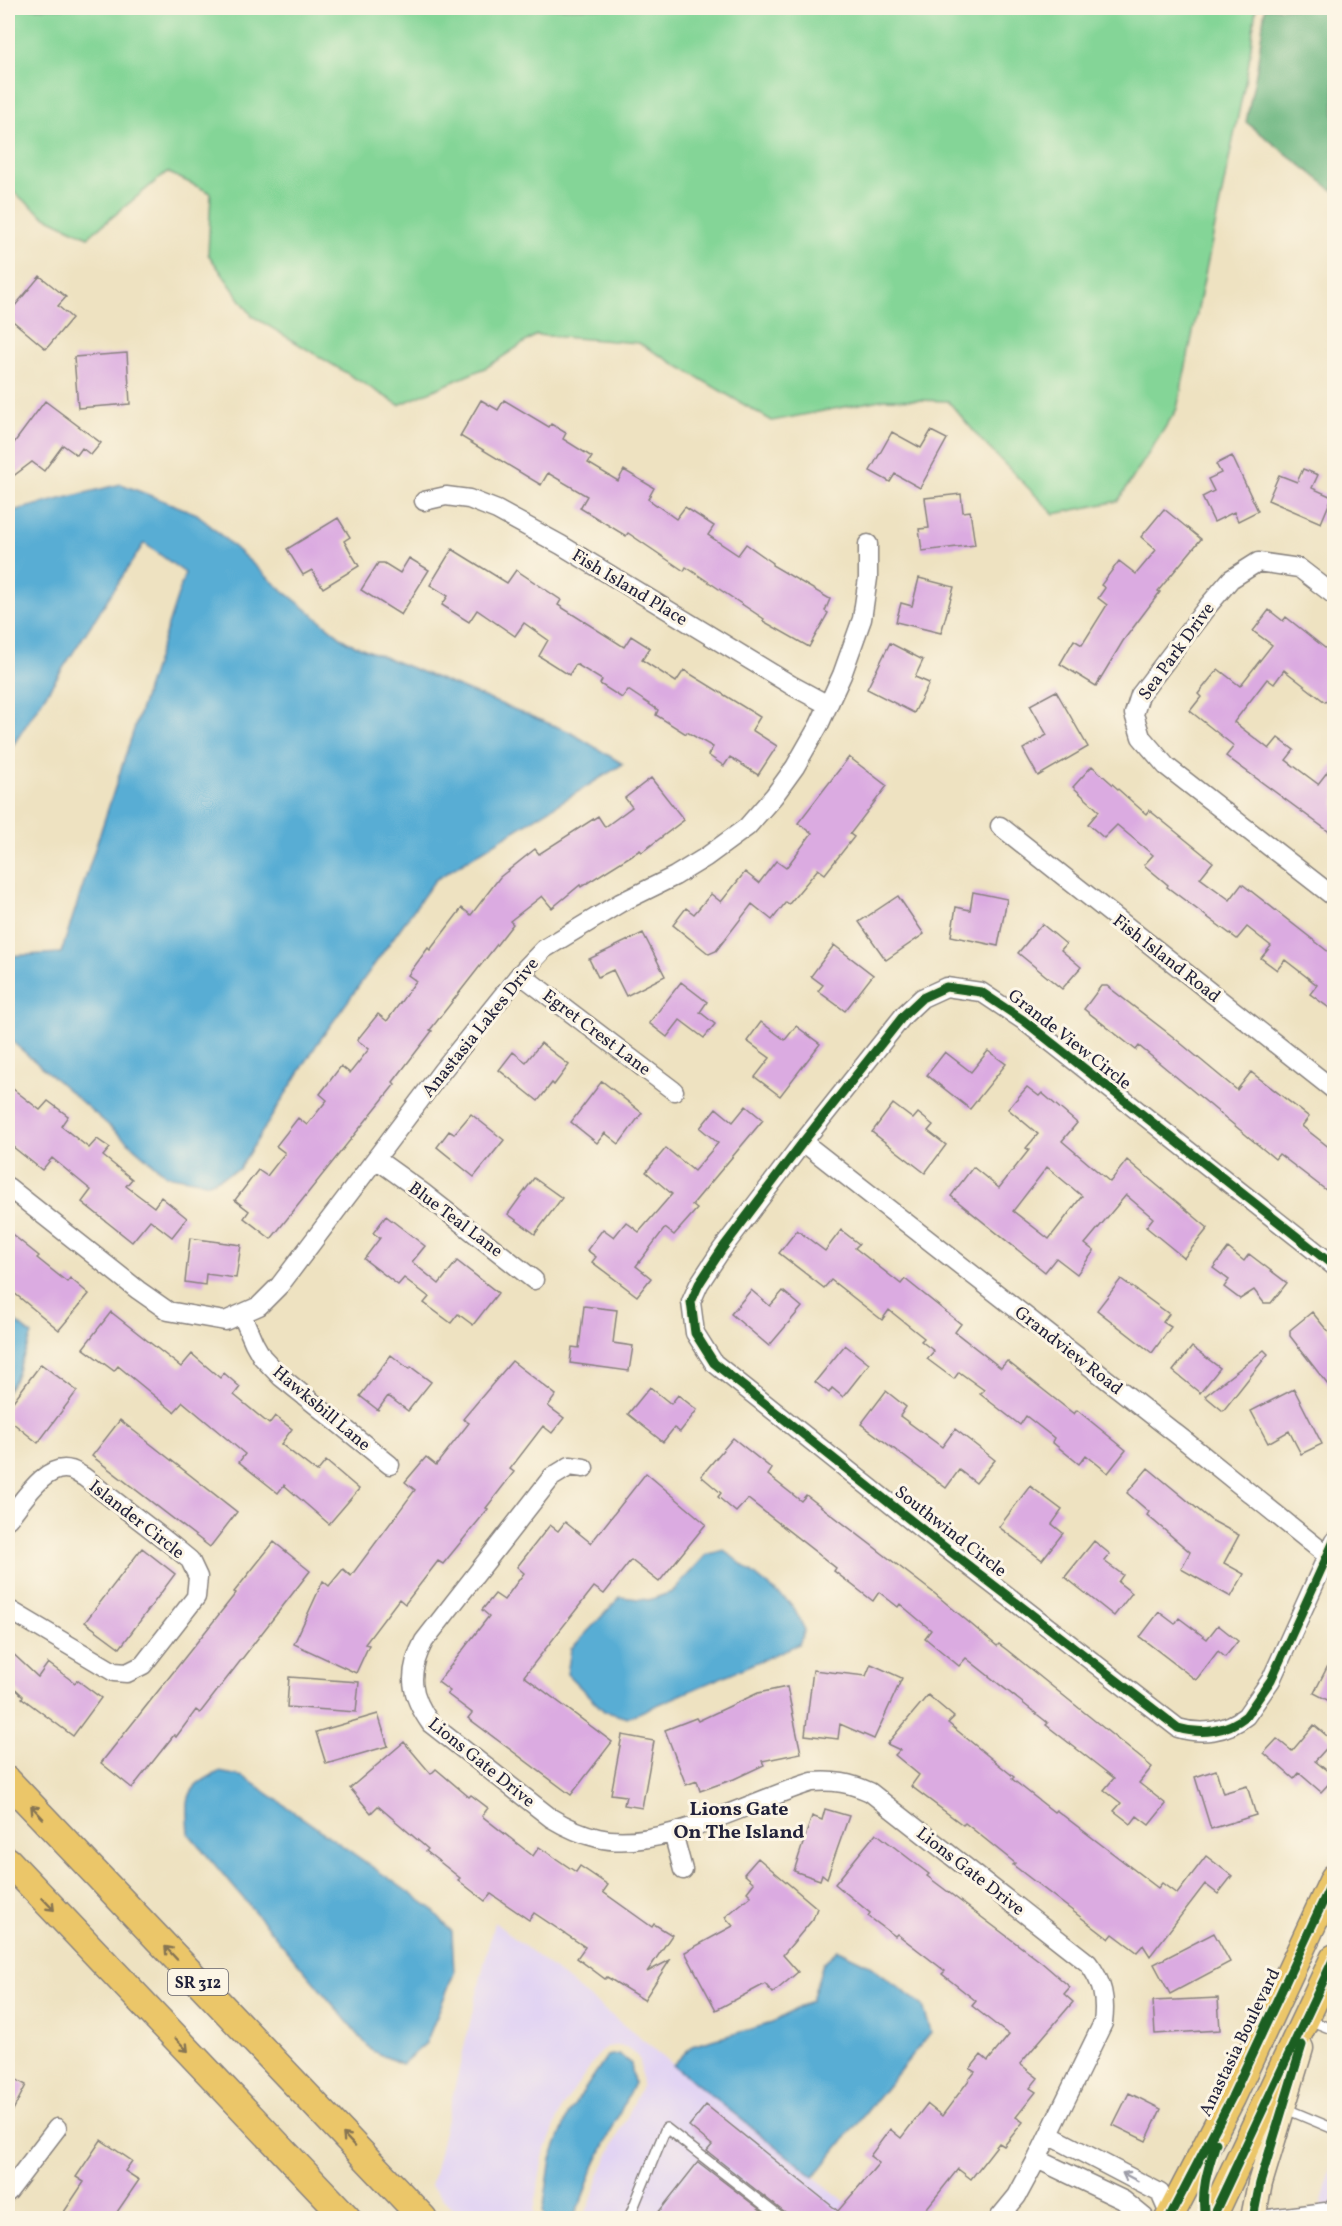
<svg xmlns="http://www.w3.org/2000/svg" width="1342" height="2226" font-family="Vollkorn,serif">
<rect width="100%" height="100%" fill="#fcf5e5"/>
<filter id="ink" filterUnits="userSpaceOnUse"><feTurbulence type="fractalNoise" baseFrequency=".0167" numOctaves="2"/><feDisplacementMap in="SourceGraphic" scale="12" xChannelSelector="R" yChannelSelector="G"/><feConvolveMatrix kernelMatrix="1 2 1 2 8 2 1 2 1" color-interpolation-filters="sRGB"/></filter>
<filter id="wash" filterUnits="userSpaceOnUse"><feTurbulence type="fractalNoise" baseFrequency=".008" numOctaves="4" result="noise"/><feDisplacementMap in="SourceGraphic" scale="24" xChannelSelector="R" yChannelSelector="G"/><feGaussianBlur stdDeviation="1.35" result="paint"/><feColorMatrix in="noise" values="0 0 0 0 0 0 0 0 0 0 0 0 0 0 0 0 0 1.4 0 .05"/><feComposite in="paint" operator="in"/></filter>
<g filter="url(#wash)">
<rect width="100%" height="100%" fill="#eee2c1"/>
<path fill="#e2d4f3" d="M494,1922L866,2218H582L590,2204L600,2173L642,2086L640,2061L637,2056L625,2047L619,2045L607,2047L600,2052L562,2108L543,2157L534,2211L536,2218H461L431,2186Z
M1334,2153V2218H1318Z"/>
<path fill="#84d597" stroke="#537c69" stroke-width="1.5" d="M8,8H1256L1248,68L1177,409L1118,501L1054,514L983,442L948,401L885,399L772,421L639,343L536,335L487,367L399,405L252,316L208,254L211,193L167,172L88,237L44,216L8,188Z"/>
<path fill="#6bb680" stroke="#466c5e" stroke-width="1.5" d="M1265,8H1334V191L1246,122L1257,68Z"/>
<path fill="#58add4" stroke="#3d6888" stroke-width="1.5" d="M121,484L197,514L274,583L347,642L570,732L623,764L435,880L317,1044L239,1169L209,1183L166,1175L8,1038V956L61,953L185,573L144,543L8,753V512Z
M8,1316L32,1335L14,1381L8,1390Z
M724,1550L792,1605L805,1630L799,1644L627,1718L604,1711L567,1674L571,1649L620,1597L649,1600L672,1592L706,1555Z
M219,1772L244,1777L431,1908L452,1932L454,1973L426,2043L402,2064L372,2051L189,1834C187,1798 183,1788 219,1772Z
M838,1950L867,1964L923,2006L931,2032L814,2177L673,2065L692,2046L772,2023L812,2000L823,1963Z
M619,2054L631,2064L634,2083L592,2171L581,2202L573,2218H546L543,2212L551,2159L569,2113L607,2056Z"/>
<g id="blocks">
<path fill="#dbabe1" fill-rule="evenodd" d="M40,276L66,297L58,306L72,318L46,349L8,317V314Z
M127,353L130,404L78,408L74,357Z
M481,400L498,410L504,400L549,427L551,424L566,433L563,439L592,457L588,463L618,481L624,470L654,488L648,499L676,519L685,507L714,526L708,535L738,555L746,544L773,563L772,565L830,599L825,611L828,613L809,647L763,621L764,619L686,567L684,571L628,533L626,536L580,508L587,496L548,473L541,485L460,436Z
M45,401L101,443L91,455L82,448L77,455L63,445L44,471L32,462L8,480V451Z
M931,431L947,439L920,488L895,474L890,482L870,471L892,432L921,448Z
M1232,456L1258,511L1238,521L1234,512L1214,522L1202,497L1214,491L1208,479L1221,473L1216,464Z
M1303,469L1318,475L1312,488L1332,497L1321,523L1268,500L1279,475L1297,482Z
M961,494L963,512L970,511L975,545L922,551L919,529L929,528L925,498Z
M1164,509L1201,539L1158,591L1160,592L1123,641L1096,686L1060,664L1074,640L1082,645L1107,605L1098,598L1105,588L1101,585L1119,561L1136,574L1156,550L1141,537Z
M338,518L350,537L344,541L359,566L323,588L312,570L303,575L287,549Z
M452,549L507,583L516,570L561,600L558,605L624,647L631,636L650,648L642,660L676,682L684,670L760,717L752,730L777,746L758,775L730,757L724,766L708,755L713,747L687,732L686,734L656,715L658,710L628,690L622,698L600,684L602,680L576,664L569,675L539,656L548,640L524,623L515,636L477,610L469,622L442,605L448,596L430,585Z
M409,558L429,570L401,615L361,590L378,563H384L400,573Z
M919,578L954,587L941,633L896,622L901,603L912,606Z
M1269,610L1283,621L1286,617L1335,656V690L1325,702L1284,670L1274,684L1267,679L1234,722L1269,749L1278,738L1294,750L1286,760L1318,784L1335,762V836L1226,756L1234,746L1190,711L1201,697L1198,694L1218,669L1240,686L1272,645L1253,631Z
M890,643L923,660L915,677L929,683L914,713L867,689Z
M1056,691L1088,747L1038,776L1023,749L1047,735L1030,705Z
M849,757L887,786L850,834L854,837L825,874L818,869L789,904L786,902L772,920L752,904L716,951L709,954L673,925L686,908L694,914L711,894L721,902L745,872L759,883L776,861L786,868L812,833L798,823Z
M1092,766L1146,814L1149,810L1213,862L1200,878L1230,900L1242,884L1335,957V1012L1310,994L1317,985L1285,960L1277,970L1261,958L1271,946L1247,927L1237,939L1167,887L1168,885L1144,865L1153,855L1117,825L1104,838L1088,824L1099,811L1073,787Z
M651,778L684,820L642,852L640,850L581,887L580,885L552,908L542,896L510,921L513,924L430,1030L432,1031L393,1082L395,1084L271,1239L244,1218L249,1211L235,1200L258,1170L267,1176L285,1153L276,1146L298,1118L307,1125L327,1100L320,1094L341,1066L350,1073L369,1049L357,1040L378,1014L387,1021L416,981L408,975L428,948L430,950L462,908L471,915L500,877L535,849L539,854L598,816L605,827L632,807L625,798Z
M973,892L1007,899L998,946L951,936L956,907L970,910Z
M898,896L924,934L886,960L859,922Z
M1042,924L1066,944L1061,950L1081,967L1062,989L1018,953Z
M643,933L665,976L626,996L613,970L598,977L589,959Z
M834,945L873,975L845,1011L818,991L823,985L811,976Z
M681,982L707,1002L700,1012L715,1024L704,1038L680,1020L667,1037L649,1023Z
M1101,986H1107L1172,1036L1237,1090L1251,1072L1309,1117L1302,1126L1335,1152V1197L1279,1154L1275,1159L1139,1046L1136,1050L1084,1009Z
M761,1022L785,1040L796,1026L820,1044L780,1096L755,1077L770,1058L747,1041Z
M541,1043L569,1065L554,1085L552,1083L538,1101L499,1070L513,1052L526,1062Z
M988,1051L1006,1064L970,1109L927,1075L945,1052L971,1072Z
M602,1081L642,1113L619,1144L605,1133L597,1143L571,1122Z
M8,1085L40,1110L48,1101L68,1116L61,1126L89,1148L97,1139L110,1148L103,1156L132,1179L126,1186L154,1207L161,1197L187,1218L172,1237L150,1220L132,1242L82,1202L91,1190L52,1158L42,1170L8,1143Z
M1027,1087L1039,1096L1042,1093L1077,1123L1062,1141L1110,1182L1127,1160L1208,1228L1184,1258L1146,1227L1153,1218L1126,1195L1085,1244L1094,1251L1077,1274L1056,1258L1045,1272L951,1196L973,1167L999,1188L1029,1150L1026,1148L1038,1134L1008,1109ZM1047,1167L1082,1196L1049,1239L1013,1211Z
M893,1104L913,1119L918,1113L933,1125L928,1131L946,1145L925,1173L872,1132Z
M746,1106L763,1120L692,1205L697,1209L674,1235L665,1228L636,1266L651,1278L637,1296L592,1262L596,1257L587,1250L603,1229L614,1237L626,1222L639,1232L672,1194L646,1172L666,1148L694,1171L718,1143L700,1128L716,1108L733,1122Z
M471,1114L504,1140L474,1177L437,1147L449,1131L454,1134Z
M534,1178L562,1198L535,1234L508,1214Z
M386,1216L425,1246L412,1262L439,1284L457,1261L498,1293L473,1325L458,1314L451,1323L424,1303L429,1297L404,1278L398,1285L364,1259L380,1238L373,1233Z
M797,1230L825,1251L841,1230L859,1244L855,1248L901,1284L905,1279L961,1324L955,1332L1001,1368L1007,1361L1074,1414L1077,1410L1126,1450L1108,1473L1086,1455L1079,1464L1052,1442L1054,1438L1026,1416L1020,1425L980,1394L984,1390L959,1372L954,1379L927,1359L934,1351L921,1341L924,1338L889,1310L882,1320L831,1280L824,1288L779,1253Z
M8,1231L39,1256L37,1258L67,1282L70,1278L89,1294L59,1330L8,1288Z
M190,1238L241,1245L236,1278L206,1274L205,1285L185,1282Z
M1228,1248L1244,1261L1249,1254L1287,1283L1271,1303H1264L1254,1290L1240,1299L1224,1287L1229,1280L1213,1268Z
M1121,1279L1169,1314L1163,1322L1171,1327L1152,1353L1097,1310Z
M751,1290L770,1306L783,1291L802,1307L769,1346L731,1314Z
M584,1306L617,1310L613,1343L633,1346L629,1371L570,1363L572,1347L579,1348Z
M111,1312L181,1367L192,1354L220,1378L224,1373L240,1387L234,1395L269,1424L275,1416L292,1429L281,1444L317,1472L326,1461L359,1489L329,1524L284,1485L278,1493L239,1462L245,1454L183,1402L174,1412L118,1366L114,1371L83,1348Z
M1312,1312L1335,1340V1394L1290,1336V1330Z
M845,1345L869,1364L843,1397L832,1388L829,1393L815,1382Z
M1192,1347L1220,1368L1200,1393L1173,1371Z
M1264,1350L1268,1354L1223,1411L1205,1396Z
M391,1355L409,1369L411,1367L431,1382L408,1411L388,1396L378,1410L360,1396Z
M512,1361L556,1395L548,1406L564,1418L552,1433L543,1426L510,1469L514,1472L486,1508L488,1509L443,1564L438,1561L405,1604L399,1599L365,1644L369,1645L356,1673L294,1644L323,1581L329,1586L343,1569L351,1576L415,1490L405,1482L426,1457L436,1465L469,1423L463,1419Z
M41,1364L77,1391L38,1443L8,1419V1408Z
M650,1387L671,1404L678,1395L697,1410L680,1432L674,1428L663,1442L628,1414Z
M1294,1389L1322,1444L1301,1454L1289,1431L1268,1443L1251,1411Z
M886,1391L906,1407L900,1416L942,1447L955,1429L995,1460L976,1483L959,1470L946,1488L861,1424Z
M120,1420L237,1512L210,1547L92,1456Z
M733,1438L772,1469L768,1475L801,1501L806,1495L934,1593L997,1646L999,1644L1007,1650L1152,1767L1139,1783L1166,1804L1149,1825L1137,1816L1131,1824L1114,1811L1121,1803L1104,1790L1114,1778L1046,1725L1048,1723L966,1658L959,1666L925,1638L931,1630L900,1604L898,1607L879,1592L873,1601L834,1571L836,1568L748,1499L736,1512L718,1497L721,1493L701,1476Z
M1148,1468L1211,1520L1239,1535L1224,1563L1244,1574L1231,1597L1181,1569L1190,1552L1147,1515L1149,1512L1127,1493Z
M646,1473L706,1524L659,1582L631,1560L604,1594L594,1587L524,1676L612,1742L571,1795L468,1718L472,1713L447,1694L450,1691L438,1682L489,1616L482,1610L495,1594L504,1600L524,1573L517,1567L550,1525L558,1531L565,1522L591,1543Z
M1030,1486L1062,1510L1052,1524L1063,1533L1042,1560L999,1527Z
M1094,1541L1110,1554L1104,1561L1123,1575L1118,1582L1132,1593L1114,1616L1065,1577Z
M274,1542L310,1571L200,1713L196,1710L176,1737L174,1735L132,1788L101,1763L236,1593L234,1592Z
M142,1548L175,1574L120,1648L85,1622Z
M1159,1612L1175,1624L1179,1618L1207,1639L1218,1625L1238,1641L1225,1657L1218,1651L1196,1680L1140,1637Z
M8,1649L38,1677L48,1663L75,1683L77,1680L101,1698L73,1736L22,1698L23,1696L8,1682Z
M1335,1652V1704L1314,1693Z
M871,1664L902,1678L874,1739L840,1724L838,1739L805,1735L813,1670L866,1676Z
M289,1677L359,1682L356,1712L287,1707Z
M787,1687L801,1753L762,1761L764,1765L734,1779L700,1791L697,1781L686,1785L665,1730L696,1718L698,1721L758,1693Z
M928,1695L954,1717L948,1723L1014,1777L1012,1779L1054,1812L1056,1810L1158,1888L1162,1883L1177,1894L1206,1856L1232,1876L1218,1894L1205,1884L1150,1956L1143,1945L1137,1952L1113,1934L1109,1939L1013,1865L1015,1863L965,1823L963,1825L911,1786L919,1775L895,1755L900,1750L887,1744Z
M378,1714L388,1746L326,1764L316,1732Z
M1314,1725L1333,1741L1315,1761L1335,1777L1321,1792L1299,1773L1294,1779L1264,1753L1277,1739L1292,1751Z
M622,1735L654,1741L642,1808L624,1805L626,1796L611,1794Z
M404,1742L431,1774L436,1769L469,1797L471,1795L488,1808L482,1816L533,1856L539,1847L576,1872L580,1866L608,1885L603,1892L652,1927L654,1924L672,1935L647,1972L670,1960L644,2000L607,1977L605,1979L577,1958L585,1947L534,1913L529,1920L491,1894L485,1901L458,1880L460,1878L426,1851L428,1849L378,1806L371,1813L350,1788Z
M1216,1770L1223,1793L1247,1786L1256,1815L1211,1829L1195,1777Z
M825,1809L849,1816L827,1878L822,1874L820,1880L794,1871L812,1816L822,1820Z
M876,1833L929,1874L927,1876L1041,1962L1070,1987L1064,1994L1073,2002L1020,2064L1038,2078L1030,2088L1036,2092L1016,2117L1023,2122L1004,2146L999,2143L971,2179L958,2169L919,2218H788L785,2213L707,2151L712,2145L689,2126L706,2105L838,2211L879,2163L870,2156L890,2129L901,2138L927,2104L942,2116L975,2072L970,2069L981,2055L988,2061L1009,2035L972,2006L976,2001L942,1974L945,1971L897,1934L895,1936L868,1916L870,1913L835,1884Z
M758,1858L817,1908L813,1919L783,1955L798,1972L773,1993L765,1984L716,2010L685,1952L733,1926L725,1917L751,1896L747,1892L754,1883L744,1874Z
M1214,1933L1230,1962L1170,1994L1154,1964Z
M1218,1998L1220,2030L1155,2034L1153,2001Z
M8,2075L26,2085L8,2120Z
M1129,2093L1161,2109L1146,2141L1113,2125Z
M101,2140L132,2161L125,2171L139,2180L113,2218H60L84,2182L76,2177Z
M698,2162L771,2218H654Z"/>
</g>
</g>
<g filter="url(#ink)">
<use href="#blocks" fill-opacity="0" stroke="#88827e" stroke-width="1.5"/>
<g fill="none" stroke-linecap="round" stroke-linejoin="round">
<defs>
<path id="service" d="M1309,2020L1334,2030
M1284,2108L1334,2129
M1256,2216L1329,2207L1334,2201
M629,2218L666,2128L781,2218"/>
<path id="minor" d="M424,501L446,496L469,499L497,510L561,545L791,685L828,705
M1334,595L1299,568L1258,562L1231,579L1207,607L1140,695L1134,714L1141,737L1166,766L1334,897
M1000,826L1334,1090
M520,974L674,1091
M803,1142L1184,1440L1334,1561
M376,1159L422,1192L534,1280
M8,1187L138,1290L168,1311L225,1321L259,1306L280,1285L442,1071L520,974L544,949L620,903L675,876L706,857L747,827L774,796L795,767L819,725L842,675L862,619L868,578V544
M1334,1266L1023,1020L981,992L946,987L922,998L904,1015L803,1142L722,1249L699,1284L691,1302L695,1333L714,1363L938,1542L1178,1728C1201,1735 1226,1732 1246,1716L1271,1680L1334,1541
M242,1315L254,1343L262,1357L281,1377L390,1465
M584,1468L570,1466L552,1477L424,1641C407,1673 410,1695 431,1724L551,1818C566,1827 581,1834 598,1838C659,1853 752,1800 812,1782C834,1780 850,1783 870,1792L1088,1963C1103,1982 1106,1999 1103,2023L1037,2159L1017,2196L999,2218
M8,1519C22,1503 45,1462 71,1470C75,1471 80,1475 84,1477L173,1546L190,1560L198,1577L196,1597L143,1665L127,1673L114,1672L8,1609
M673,1833L683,1870
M1049,2135L1160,2193L1170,2216L1165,2217
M1037,2159L1123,2200L1145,2218
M8,2192L57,2128"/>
<path id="secondary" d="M1253,2218L1260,2183L1301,2048"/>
<path id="primary" d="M8,1781L423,2218
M8,1861L347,2218
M1169,2218L1232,2097L1334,1878
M1212,2218L1334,1958"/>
</defs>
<use href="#service" stroke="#88827e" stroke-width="12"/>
<use href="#minor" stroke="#88827e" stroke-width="21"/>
<use href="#secondary" stroke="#88827e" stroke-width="27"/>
<use href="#primary" stroke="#88827e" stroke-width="30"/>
<use href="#service" stroke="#fff" stroke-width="9"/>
<use href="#minor" stroke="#fff" stroke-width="18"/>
<use href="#secondary" stroke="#f7e8c3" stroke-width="24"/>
<use href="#primary" stroke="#ebc669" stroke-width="27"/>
<defs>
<path id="cycleway" d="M1334,1266L1023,1020L981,992L946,987L922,998L904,1015L803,1142L722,1249L699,1284L691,1302L695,1333L714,1363L938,1542L1178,1728C1201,1735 1226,1732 1246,1716L1271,1680L1334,1541
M1169,2218L1232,2097L1334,1878
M1205,2218C1200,2192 1208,2168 1216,2143
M1212,2218L1334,1958
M1253,2218L1260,2183L1302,2045"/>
</defs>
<use href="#cycleway" stroke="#fcf5e5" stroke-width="13"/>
<use href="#cycleway" stroke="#1b5e20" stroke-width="9"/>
</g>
<defs><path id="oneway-shaft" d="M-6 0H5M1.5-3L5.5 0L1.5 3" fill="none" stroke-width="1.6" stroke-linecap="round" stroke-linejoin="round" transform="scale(1.5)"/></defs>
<g stroke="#867452">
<use href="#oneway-shaft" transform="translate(37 1812) rotate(-133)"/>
<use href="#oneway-shaft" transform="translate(48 1904) rotate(46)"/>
<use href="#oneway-shaft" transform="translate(171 1953) rotate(-133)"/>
<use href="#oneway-shaft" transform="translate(182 2045) rotate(46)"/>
<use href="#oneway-shaft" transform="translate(349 2140) rotate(-133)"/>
</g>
<use stroke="#9c9ca7" href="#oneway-shaft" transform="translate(1130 2177) rotate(-152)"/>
</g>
<g text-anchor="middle" stroke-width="6" stroke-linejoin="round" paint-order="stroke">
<rect fill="#fcf5e5" stroke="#63616e" stroke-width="1.5" x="168" y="1969" width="60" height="26" rx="4.5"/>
<g font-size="16" font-weight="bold" fill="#22223b">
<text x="198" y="1988">SR 312</text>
</g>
<g font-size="18" fill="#22223b" stroke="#fcf5e5">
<text transform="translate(630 587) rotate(31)" y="6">Fish Island Place</text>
<text transform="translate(1176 651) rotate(-54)" y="6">Sea Park Drive</text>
<text transform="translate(1167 958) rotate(38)" y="6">Fish Island Road</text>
<text transform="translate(480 1027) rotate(-51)" y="6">Anastasia Lakes Drive</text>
<text transform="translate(597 1032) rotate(37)" y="6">Egret Crest Lane</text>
<text transform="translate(1070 1039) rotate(38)" y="6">Grande View Circle</text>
<text transform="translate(456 1219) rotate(37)" y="6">Blue Teal Lane</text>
<text transform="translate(1069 1350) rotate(38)" y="6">Grandview Road</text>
<text transform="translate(322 1408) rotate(40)" y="6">Hawksbill Lane</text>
<text transform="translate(137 1519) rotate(38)" y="6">Islander Circle</text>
<text transform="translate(951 1531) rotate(38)" y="6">Southwind Circle</text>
<text transform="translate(482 1762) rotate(39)" y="6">Lions Gate Drive</text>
<text transform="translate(971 1871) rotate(38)" y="6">Lions Gate Drive</text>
<text transform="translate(1239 2042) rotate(-64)" y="6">Anastasia Boulevard</text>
</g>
<g font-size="20" font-weight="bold" fill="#22223b" stroke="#fcf5e5">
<text x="739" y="1815">Lions Gate<tspan x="739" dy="23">On The Island</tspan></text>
</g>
</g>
<rect width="1342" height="2226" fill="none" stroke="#fcf5e5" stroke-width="30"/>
</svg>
